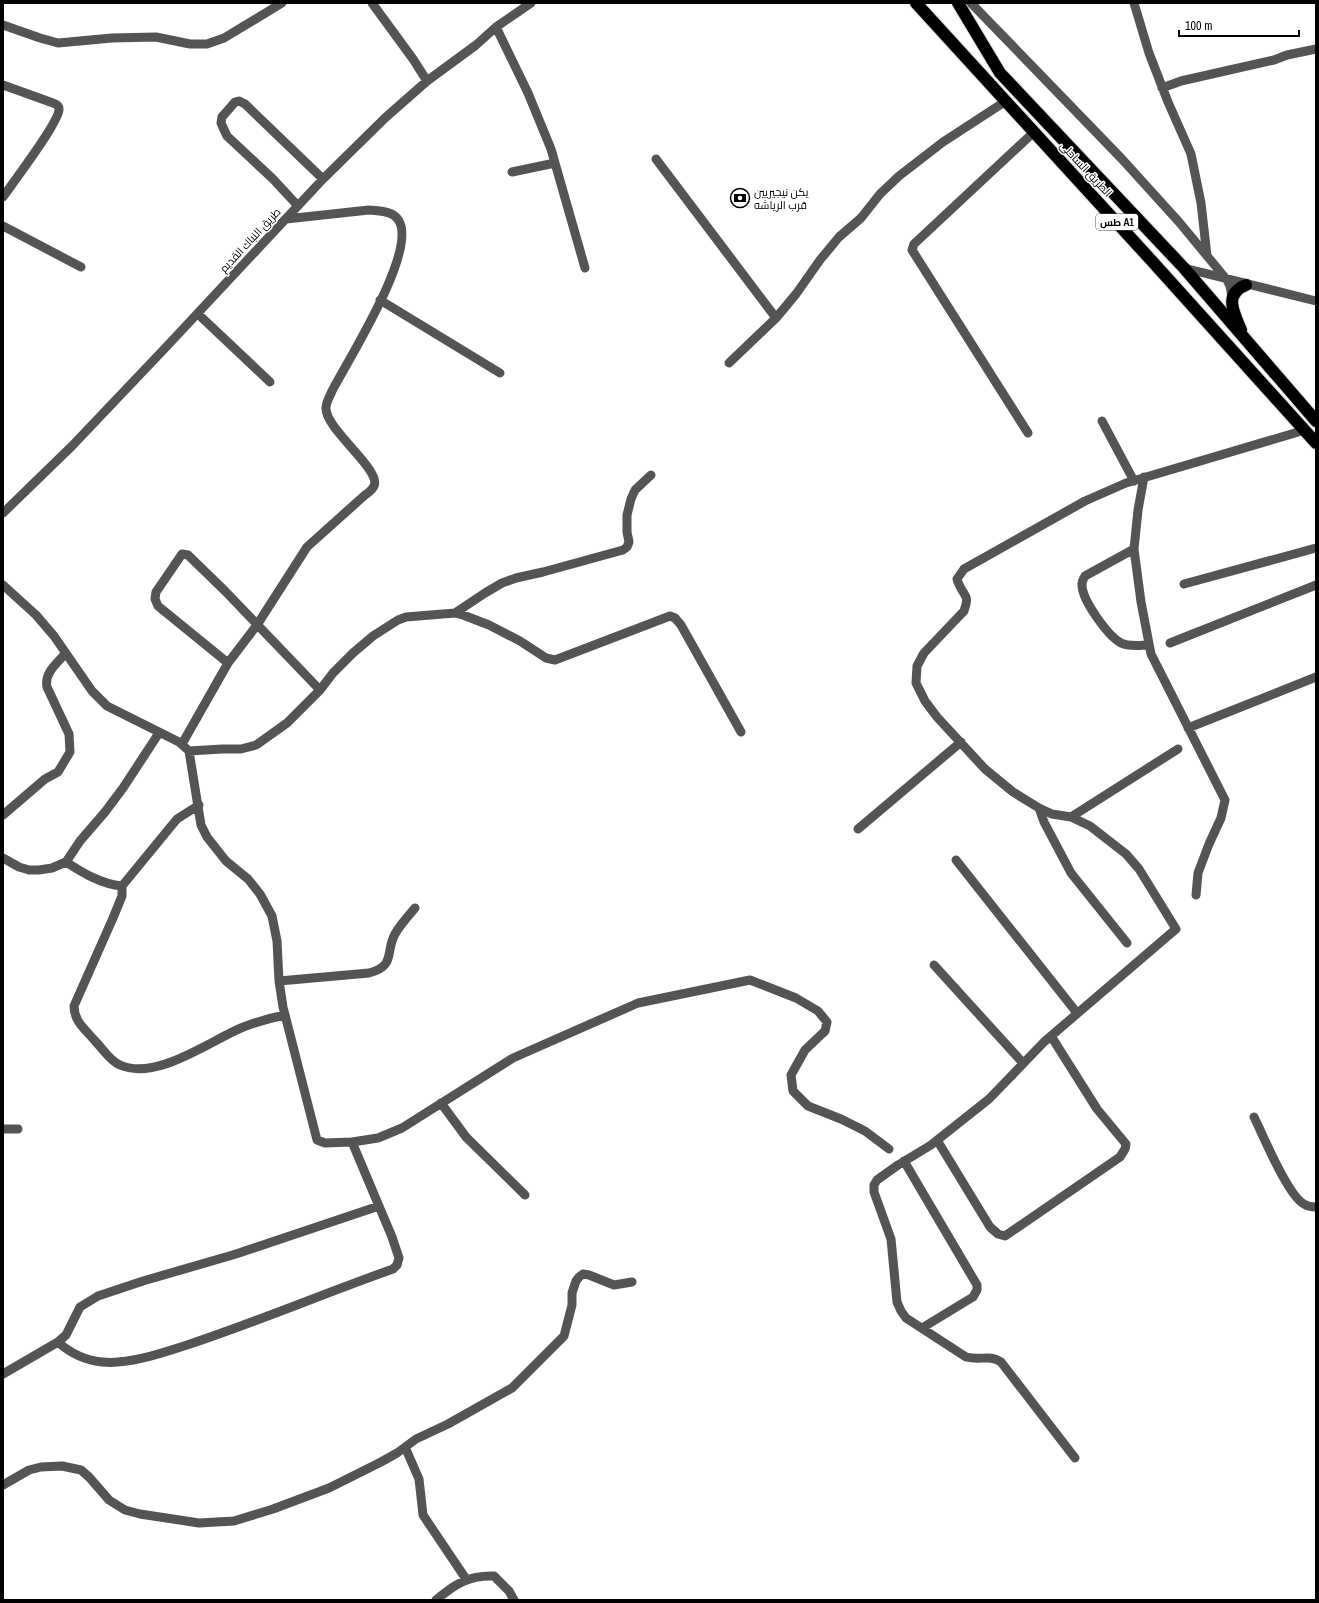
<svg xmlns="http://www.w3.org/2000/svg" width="1319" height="1603" font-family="'Archivo Narrow',Cairo,sans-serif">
<rect width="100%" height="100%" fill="#fff"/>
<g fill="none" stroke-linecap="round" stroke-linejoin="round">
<defs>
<path id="highway" d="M916,3L1151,260L1316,443
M958,3L1000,73L1184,268L1316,421
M1241,330C1234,313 1223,294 1246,285"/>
</defs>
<use href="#highway" stroke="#dbdbdb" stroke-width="14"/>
<path stroke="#545454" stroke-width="9" d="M372,3L413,59L427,81
M971,3L1121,158L1179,222L1227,280L1230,286L1232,297
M1134,3L1149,53L1168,102L1191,154L1201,203L1207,256
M3,25L40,38L58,43L112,38L156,37L190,44H207L224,38L282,3
M496,27L528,93L551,149L585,268
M3,85L53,103C56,104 59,106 59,109C60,121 12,184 3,197
M1162,88L1181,81L1274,60L1287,55L1316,49
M656,159L776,318
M512,172L555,163
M298,206L273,179L227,136L221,123L222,117L235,102L239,101L245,104L323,179
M3,226L81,267
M1184,268L1316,301
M380,300L500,373
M198,314L270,382
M729,363L776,318L796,294L820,260L839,237L861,218L880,194L899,176L943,142L1006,101
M1102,421L1134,481
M1028,433L912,250L914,244L1034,132
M1144,477L1138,510L1134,549L1141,602L1151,654L1225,800L1221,818L1209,844L1198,873L1196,895
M3,513L72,446L168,345L323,179L385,118L427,81L476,45L496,27L531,3
M1134,549L1085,576C1084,578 1082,581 1082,584C1081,599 1108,636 1121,643C1129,647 1141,645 1149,645
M1184,584L1316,548
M3,585L36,615L54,636L92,691L107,706L179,742L189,751L201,825L207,837L226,861L248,879L260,894L272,916L277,941L279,981L283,1007L317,1140L325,1143L352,1142L392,1237L399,1258L397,1265L393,1269C325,1293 259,1321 190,1344C165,1352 129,1365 102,1362C84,1360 71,1354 58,1342
M455,613L485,593L502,583L516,578L543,572L623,550L627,547L629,542L627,532V515L631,499L635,490L651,475
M1170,643L1316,585
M228,663L158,606L155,599L156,592L182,554L188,555L225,591L320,690
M1188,728L1316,677
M182,744L228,663L257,625L307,547L365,495C368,493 372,490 374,486C382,470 325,429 326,408C326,402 330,396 332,391C348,360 417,252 399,221C394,211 379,211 369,210L286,219
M189,751L222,749H241L256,745L287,723L320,690L333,673L353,653L373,636L398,620L406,617L455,613L463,615L489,625L520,641L546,658L555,660L670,616L675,618L681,625L741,732
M1039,808L1044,822L1071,873L1127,943
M3,815L45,779L58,772L70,752L69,734L47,687C44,673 57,663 66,653
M1071,817L1178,749
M858,829L961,742
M3,858L19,867L29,870H39L52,868L66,862L80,841L105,812L123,788L159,733
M956,860L1077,1013
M66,862C83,873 101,884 122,886L177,819L199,805
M122,886V896L113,918L74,1006C74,1022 86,1030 96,1042C103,1049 110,1061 120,1065C156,1081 208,1042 241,1028C256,1022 270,1018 285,1015
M934,965L1023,1063
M279,981L369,973C396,966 385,952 395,934C400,925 408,916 415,908
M441,1103L466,1137L525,1195
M1254,1117C1263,1135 1288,1196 1304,1204C1307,1206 1312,1207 1316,1207
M3,1129H18
M937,1140L990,1227L998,1234L1005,1236L1120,1157L1125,1149L1126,1144L1097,1109L1051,1036
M352,1142L378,1138L402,1128L513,1058L638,1003L750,980L796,998L818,1011L827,1022L825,1031L805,1050L791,1075L793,1091L808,1106L841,1119L865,1131L889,1149
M904,1161L977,1285V1290L973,1297L922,1328
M3,1374L58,1342L66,1335L80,1307L98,1296L143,1281L236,1254L379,1206
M405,1447L419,1479L423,1515L466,1579
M1075,1458L1001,1362C989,1354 981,1361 966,1357L906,1318L901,1311L897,1302L891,1239L874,1192V1185L877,1180L898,1165L931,1145L989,1099L1044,1042L1176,929L1139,869L1126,854L1090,826L1071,817L1052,814L1039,808L1013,792L985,769L937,717L925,701L916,683L917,666L924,653L964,611C965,607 968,601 966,597C963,591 959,587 957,579L964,569L1085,501L1126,483L1305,430
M3,1485L29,1470L41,1467L62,1466L81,1470L89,1477L109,1500L125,1510L140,1514L199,1523L234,1521L273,1509L329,1488L381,1462L397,1453L416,1439L448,1424L512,1388L564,1336L572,1305V1293L576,1281L579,1277L583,1274L589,1275L614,1285L632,1282
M436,1600C455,1584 469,1575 494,1576L509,1591L514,1600"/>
<use href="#highway" stroke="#000" stroke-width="12"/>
</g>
<defs>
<symbol id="bank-ring" viewBox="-11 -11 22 22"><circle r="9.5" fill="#fff" stroke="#000" stroke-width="1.5"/><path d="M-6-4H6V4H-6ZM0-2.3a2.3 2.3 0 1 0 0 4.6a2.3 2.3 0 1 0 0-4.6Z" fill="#000"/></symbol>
</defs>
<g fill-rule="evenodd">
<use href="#bank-ring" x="729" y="187" width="22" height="22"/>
</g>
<g text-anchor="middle" stroke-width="3" stroke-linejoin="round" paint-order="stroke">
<rect fill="#fff" stroke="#4c4c4c" stroke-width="1" x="1096" y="214" width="42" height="16" rx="3"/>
<g font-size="10" font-weight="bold" fill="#000">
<text x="1117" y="226">طس A1</text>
</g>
<g font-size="11" fill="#000" stroke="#fff">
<text transform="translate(1086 169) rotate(47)" y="4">الطريق الساحلى</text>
<text transform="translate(250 240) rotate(-47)" y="4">طريق النباك القديم</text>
</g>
<g font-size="11" fill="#000" stroke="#fff" text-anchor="start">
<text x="754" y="196">يكن نيجيريين<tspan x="754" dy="13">قرب الرياشه</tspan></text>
</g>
</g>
<rect width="1319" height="1603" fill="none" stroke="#000000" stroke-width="8"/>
<path d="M1179 30v6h120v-6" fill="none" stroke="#000000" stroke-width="2"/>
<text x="1185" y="30" font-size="12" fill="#000000" stroke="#ffffff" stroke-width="3" paint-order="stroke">100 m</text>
</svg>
